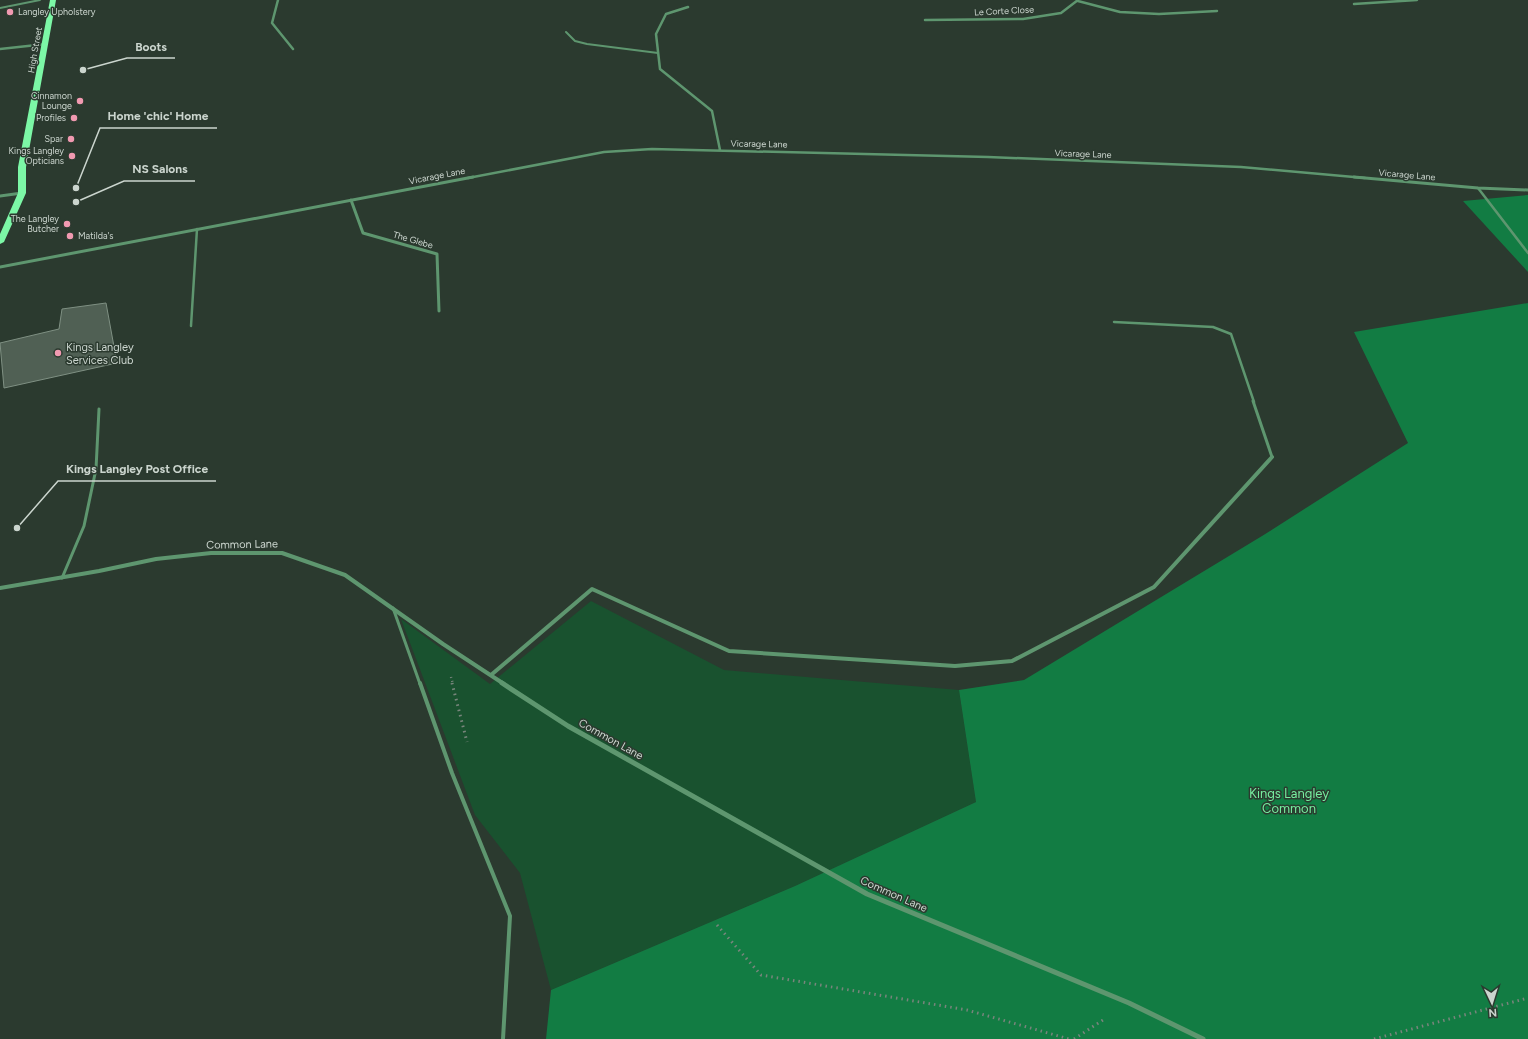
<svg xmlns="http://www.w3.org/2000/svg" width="1528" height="1039" font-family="Figtree,sans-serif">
<rect width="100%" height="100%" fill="#2b3a2f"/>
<path fill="#19522f" d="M591,601L724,670L959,690L976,802L795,886L551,990L520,873L475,815L401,619L490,684Z"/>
<path fill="#127c43" d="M1528,195V272L1463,201Z
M1528,303V1039H546L551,990L795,886L976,802L959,690L1024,680L1262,536L1408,443L1354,332Z"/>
<path fill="#506054" stroke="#7f9083" d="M106,303L117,363L4,388L0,343L59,329L62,309Z"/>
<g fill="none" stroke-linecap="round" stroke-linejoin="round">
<path stroke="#78857c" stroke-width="2.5" stroke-dasharray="1 3" stroke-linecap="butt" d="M451,677L453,684"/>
<path stroke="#78857c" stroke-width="3" stroke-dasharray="1.5 4" stroke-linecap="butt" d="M452,683L467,742
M717,925L761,975L967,1010L1069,1039
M1074,1039L1106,1018
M1374,1039L1528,998"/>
<path stroke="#5e966f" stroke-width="2" d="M0,8L40,0
M566,32L575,41L587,44L658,53"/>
<path stroke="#5e966f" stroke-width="2.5" d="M1478,188L1528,253
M1114,322L1213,327L1231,334L1254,402
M191,326L197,229"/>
<path stroke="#5e966f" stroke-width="3" d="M1253,401L1272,457
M62,578L84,526L96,469L99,409
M393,608L420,684"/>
<path stroke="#5e966f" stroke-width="4" d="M420,683L452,773L510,916L503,1039"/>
<path stroke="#5e966f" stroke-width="2.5" d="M278,0L272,23L293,49
M1078,1L1120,12L1159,14L1217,11
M1354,4L1417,0
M688,7L666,14L656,34L660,69L712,111L720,150
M925,20L1023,19L1061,13L1078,0
M0,49L46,44
M468,178L604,152L652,149L988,157L1241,167L1365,178"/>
<path stroke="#5e966f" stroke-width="3" d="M1354,177L1478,188L1528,190
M0,196L22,193
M351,200L363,233L437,254L439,311
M0,267L473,177"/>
<path stroke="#5e966f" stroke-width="4" d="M0,588L99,571L156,559L211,553H282L345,575L443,644L504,684
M491,675L592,589L729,651L955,666L1012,661L1154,587L1272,457"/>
<path stroke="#5e966f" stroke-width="5" d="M502,683L568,726L867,894L1129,1003L1203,1039"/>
<path fill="#7cf7a6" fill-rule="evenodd" d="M50,0H56L26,167V193L4,242L0,244V234L18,193V167Z"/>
</g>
<g fill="#f19ab1" stroke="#2b3a2f" stroke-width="1.5">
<circle cx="10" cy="12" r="4"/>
<circle cx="80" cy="101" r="4"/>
<circle cx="74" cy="118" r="4"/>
<circle cx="71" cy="139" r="4"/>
<circle cx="72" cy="156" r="4"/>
<circle cx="67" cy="224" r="4"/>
<circle cx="70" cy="236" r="4"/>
<circle cx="58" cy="353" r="4"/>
</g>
<g text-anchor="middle" stroke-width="3" stroke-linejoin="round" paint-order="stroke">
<g font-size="9" fill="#cbd5ce" stroke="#2b3a2f">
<text transform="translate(1004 11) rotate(-3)" y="3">Le Corte Close</text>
<text transform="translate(35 50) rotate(-80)" y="3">High Street</text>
<text transform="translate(759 144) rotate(1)" y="3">Vicarage Lane</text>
<text transform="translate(1083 154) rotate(2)" y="3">Vicarage Lane</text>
<text transform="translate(1407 175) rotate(5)" y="3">Vicarage Lane</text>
<text transform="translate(437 176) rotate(-11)" y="3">Vicarage Lane</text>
<text transform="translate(413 240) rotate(16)" y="3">The Glebe</text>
</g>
<g font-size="9" fill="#cbd5ce" stroke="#2b3a2f" text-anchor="end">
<text x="18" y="15" text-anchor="start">Langley Upholstery</text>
<text x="72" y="99">Cinnamon<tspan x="72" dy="10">Lounge</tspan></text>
<text x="66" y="121">Profiles</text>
<text x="63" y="142">Spar</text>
<text x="64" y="154">Kings Langley<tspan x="64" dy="10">Opticians</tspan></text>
<text x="59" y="222">The Langley<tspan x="59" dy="10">Butcher</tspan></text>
<text x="78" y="239" text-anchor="start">Matilda's</text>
</g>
<g font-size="11" fill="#cbd5ce" stroke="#2b3a2f" text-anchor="start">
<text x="66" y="351">Kings Langley<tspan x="66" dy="13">Services Club</tspan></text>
</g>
<g font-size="11" fill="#cbd5ce" stroke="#2b3a2f">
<text transform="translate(242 544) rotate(-1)" y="4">Common Lane</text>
<text transform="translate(611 739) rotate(29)" y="4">Common Lane</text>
<text transform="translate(894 894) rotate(24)" y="4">Common Lane</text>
</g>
<g font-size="13" fill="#76efa0" stroke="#2b3a2f">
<text x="1289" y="798">Kings Langley<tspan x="1289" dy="15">Common</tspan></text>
</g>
</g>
<path fill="none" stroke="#cbd5ce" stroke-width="1.5" d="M83 70L127 58H175M76 188L100 128H217M76 202L124 181H195M17 528L58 481H216"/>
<g fill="#cbd5ce" stroke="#2b3a2f" stroke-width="1.5">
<circle cx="83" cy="70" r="4"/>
<circle cx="76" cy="188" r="4"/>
<circle cx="76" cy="202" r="4"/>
<circle cx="17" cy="528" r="4"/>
</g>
<g font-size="12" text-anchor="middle" font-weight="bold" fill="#cbd5ce" stroke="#2b3a2f" stroke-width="3" stroke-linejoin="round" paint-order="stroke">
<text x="151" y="51">Boots</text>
<text x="158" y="120">Home 'chic' Home</text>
<text x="160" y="173">NS Salons</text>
<text x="137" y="473">Kings Langley Post Office</text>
</g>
<g transform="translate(1492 1003) rotate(176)" stroke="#2b3a2f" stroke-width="3" paint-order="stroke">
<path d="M0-3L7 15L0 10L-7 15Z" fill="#cbd5ce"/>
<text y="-6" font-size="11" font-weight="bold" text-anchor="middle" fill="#cbd5ce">N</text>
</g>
</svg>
